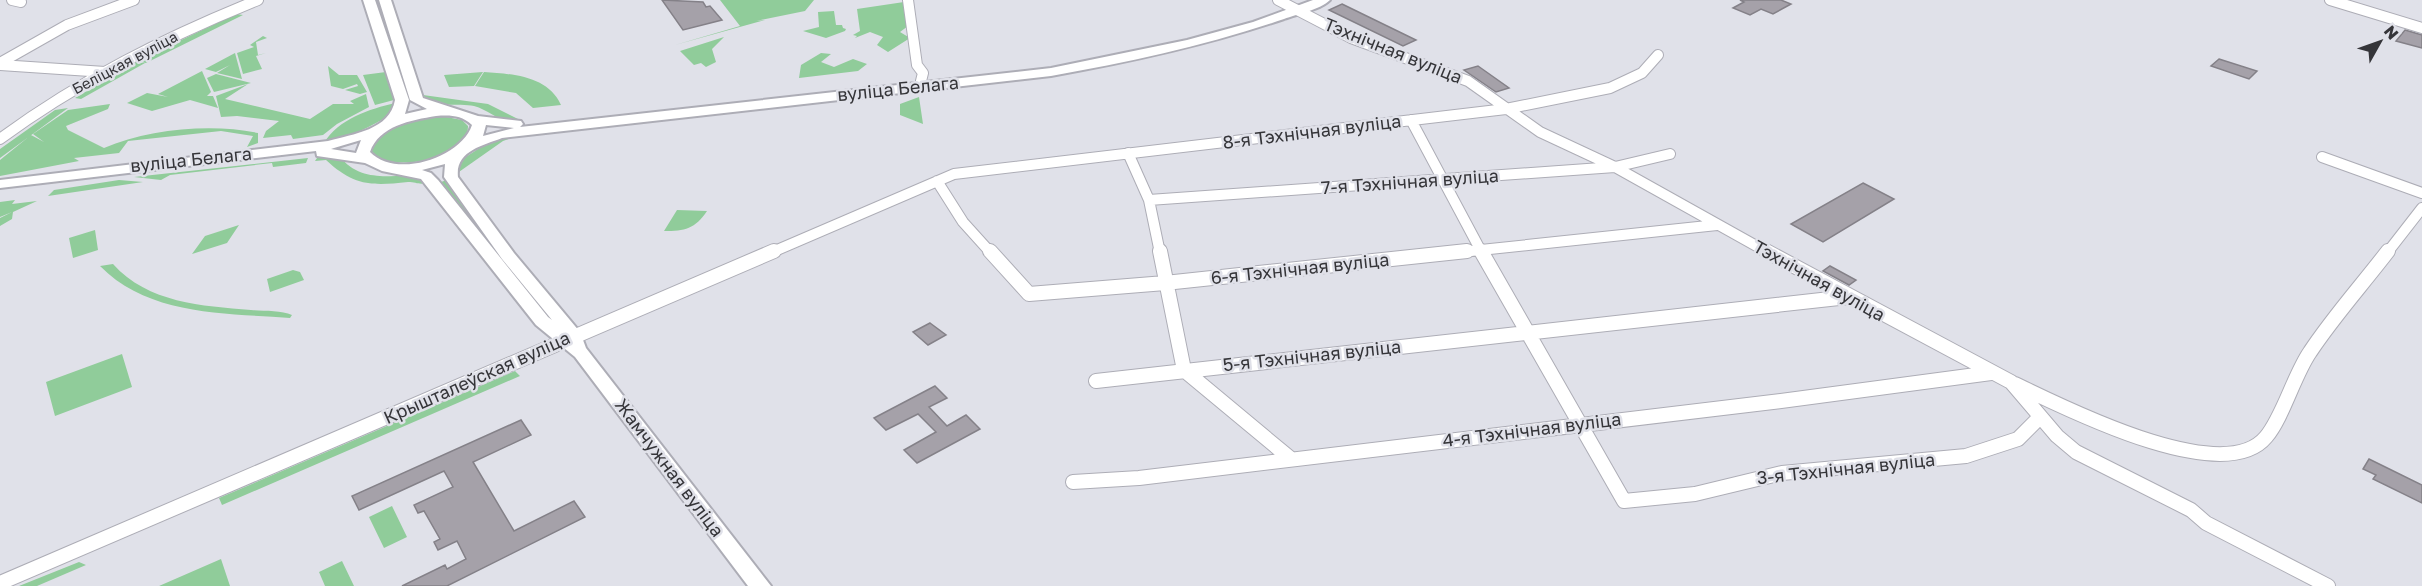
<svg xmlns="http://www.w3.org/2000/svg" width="2422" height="586" font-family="'Golos Text',sans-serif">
<rect width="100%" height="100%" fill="#e0e1e9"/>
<path fill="#90cc9a" d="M720,0H814L805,11L756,21L765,20L675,45L740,26Z
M904,2L908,26L900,32L910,38L888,52L877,45L883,37L870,32L855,38L857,36L853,35L860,31L857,9Z
M834,11L836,25H842L843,28L846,29L845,31L826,38L803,31L819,27L818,12Z
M236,14L243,15L146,63L137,61Z
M263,36L267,38L256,42L258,55L266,53L256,56L262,69L243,74L237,53L254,47L250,45Z
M724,37L712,49L716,62L706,67L701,63L694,65L680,51Z
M235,53L242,79L217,73L230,65L216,72L205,69Z
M821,53L831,54L821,62L834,67L853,59L867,64L858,71L799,78L801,65Z
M136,62L145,63L81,99L75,98Z
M328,66L339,75H357L367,92L360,94L345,90L358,86L357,84L343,89L331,86Z
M202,71L211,92L207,96H213L218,108L190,100L152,111L127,103L147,93L168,97L158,94Z
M386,72L394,100L375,105L363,75Z
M483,72L474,86L449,87L444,75Z
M484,72C513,74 548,76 561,105L533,108L516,93L475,86Z
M216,74L251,83L214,92L207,78Z
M248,84L225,99L310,119L333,104H354L350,101L366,94L369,107L337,124L323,135L293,139L291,135L263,138L266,131L279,121L237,116L221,117L216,96Z
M423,95L488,104L518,119C502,126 490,110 474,106C459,103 432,109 423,95Z
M919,97L923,124L900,115V104Z
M395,103L392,114C370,127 349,138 324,143C338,119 370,109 395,103Z
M110,104L108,109L66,126L68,130L104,148C148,129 212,123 258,133V143L247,147L253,136L221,131L128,141L119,153L74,158L79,161L0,176V160L31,135L44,142L33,134L68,110Z
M68,108L0,158V149L55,110Z
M441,116L462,120L468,126C469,159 394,173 372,154V147C385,124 415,118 441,116Z
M515,134L514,137L503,141L456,174L457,163L461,160L489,142Z
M330,157L342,159C368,190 414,166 426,183C419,185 416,182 408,182C371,186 354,186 326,160L315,161L317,158Z
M308,158L306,163L273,167L272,163L170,175L161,180L134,177Z
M119,180L143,182L48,196L54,190Z
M447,180L550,316L545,318L441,182Z
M15,200L12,204L37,201L13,212L12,219L0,226V218L12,212L0,217V202Z
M677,210L707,211C695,229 685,231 664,231Z
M239,225L227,243L192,254L205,236Z
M95,230L98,250L73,258L69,238Z
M113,264C148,303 202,306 251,310C263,311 281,310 292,315L290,318C225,313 149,316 100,266Z
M293,270L300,272L304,280L270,292L267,279Z
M122,354L132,387L55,416L46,382Z
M515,371L520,376L222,505L219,498Z
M392,506L407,537L384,548L369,517Z
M221,559L230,586H159Z
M342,561L354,586H325L319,572Z
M79,562L86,565L37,586H19Z"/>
<path fill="#a5a1a9" stroke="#848188" stroke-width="1.5" d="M662,0L703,2L706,7L710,6L722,20L683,30Z
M1740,0H1781L1791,4L1773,14L1761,9L1750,15L1733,8L1744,2Z
M1342,4L1416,40L1403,46L1329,10Z
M2405,30L2422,35V48L2396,41Z
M2219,59L2257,71L2249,79L2211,66Z
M1478,66L1509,88L1496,92L1464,70Z
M1863,183L1894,199L1823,242L1791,224Z
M1830,266L1856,280L1849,285L1823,271Z
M930,323L946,335L928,345L913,332Z
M935,386L947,398L929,407L947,426L966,415L980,429L917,463L904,450L936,432L918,414L886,430L874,418Z
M521,420L531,435L473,462L514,531L574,501L585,517L447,586H402L445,565L447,569L466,559L457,541L438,550L434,542L440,539L424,511L418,513L414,505L453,487L444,471L359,510L352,496Z
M2369,459L2422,485V503L2373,479L2376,475L2363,469Z"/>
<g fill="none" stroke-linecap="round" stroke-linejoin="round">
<defs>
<path id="street-far1" d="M12,0L21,2
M908,0L917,65L923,73L921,81
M1278,0L1351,38L1468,81L1540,132L1615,167L1769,253
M2330,0L2422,28
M0,63L67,25L134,0
M0,65L105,72
M1411,120L1482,253
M0,139C80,80 166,37 258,0
M1128,153L1149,200L1160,253
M2322,157L2422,193
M937,181L963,222L991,253
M1149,200L1615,167L1670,154
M770,253L954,174L1506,109L1610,88L1642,73L1658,55
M1452,253L1717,225
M2387,253L2422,208"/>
<path id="street" d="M990,251L1029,294L1165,283L1467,251
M1160,251L1184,370L1291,459
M1481,251L1624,501L1695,494L1782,473L1966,456L2018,439L2040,417
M1766,251L2011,382L2057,436L2076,452L2191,510L2206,523L2328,586
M1096,381L1848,297
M2015,384C2063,407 2223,489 2266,437C2283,417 2294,375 2310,352C2333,317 2362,285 2388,251
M1073,482L1139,478L1781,401L1991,373
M0,583L774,251"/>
<path id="secondary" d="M363,0H375L409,100L405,114L427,109L410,100L379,0H391L423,98L478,116L521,121L523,124L520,127L1051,68L1187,40L1253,22L1313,0H1330C1320,10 1297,14 1284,19C1208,45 1130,62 1051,76L502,138C482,146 455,151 458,177L514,253L580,332L586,348L771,586H748L575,357L536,325L421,179L382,171L365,163L317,156L316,151L0,188V180L328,141C353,134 390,130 395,100ZM436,116C450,115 461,115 472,125C461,158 396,179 370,152C379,126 411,120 436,116ZM486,125L514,128L483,136ZM361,140L356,153L331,149L334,148ZM445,164L444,177L502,259L552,320L548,317L438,180L431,173L422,170Z"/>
</defs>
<use href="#street-far1" stroke="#adadb6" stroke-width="12"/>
<use href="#street" stroke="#adadb6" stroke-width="16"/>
<use href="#secondary" stroke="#adadb6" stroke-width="4"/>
<use href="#street-far1" stroke="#fff" stroke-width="10"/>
<use href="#street" stroke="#fff" stroke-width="14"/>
<use href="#secondary" fill="#fff" fill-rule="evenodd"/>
</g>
<g text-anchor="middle" stroke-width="5" stroke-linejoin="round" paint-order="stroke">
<g font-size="15" fill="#353539" stroke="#e0e1e9">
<text transform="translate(125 63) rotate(-28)" y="5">Беліцкая вуліца</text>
</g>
<g font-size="18" fill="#353539" stroke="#e0e1e9">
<text transform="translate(1393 51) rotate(22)" y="6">Тэхнічная вуліца</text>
<text transform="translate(898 89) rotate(-6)" y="6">вуліца Белага</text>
<text transform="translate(1312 132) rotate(-7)" y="6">8-я Тэхнічная вуліца</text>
<text transform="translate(191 160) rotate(-6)" y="6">вуліца Белага</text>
<text transform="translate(1410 182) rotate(-4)" y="6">7-я Тэхнічная вуліца</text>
<text transform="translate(1300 269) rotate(-6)" y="6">6-я Тэхнічная вуліца</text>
<text transform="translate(1819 281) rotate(29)" y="6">Тэхнічная вуліца</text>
<text transform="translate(1312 356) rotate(-6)" y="6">5-я Тэхнічная вуліца</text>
<text transform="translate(477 378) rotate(-24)" y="6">Крышталеўская вуліца</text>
<text transform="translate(1532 430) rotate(-7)" y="6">4-я Тэхнічная вуліца</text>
<text transform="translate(669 468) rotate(53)" y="6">Жамчужная вуліца</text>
<text transform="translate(1846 469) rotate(-6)" y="6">3-я Тэхнічная вуліца</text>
</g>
</g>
<g transform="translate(2380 42) rotate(50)" stroke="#e0e1e9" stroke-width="4.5" paint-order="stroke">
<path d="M0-4.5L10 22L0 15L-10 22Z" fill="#353539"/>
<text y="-9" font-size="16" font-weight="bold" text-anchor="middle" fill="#353539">N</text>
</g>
</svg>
